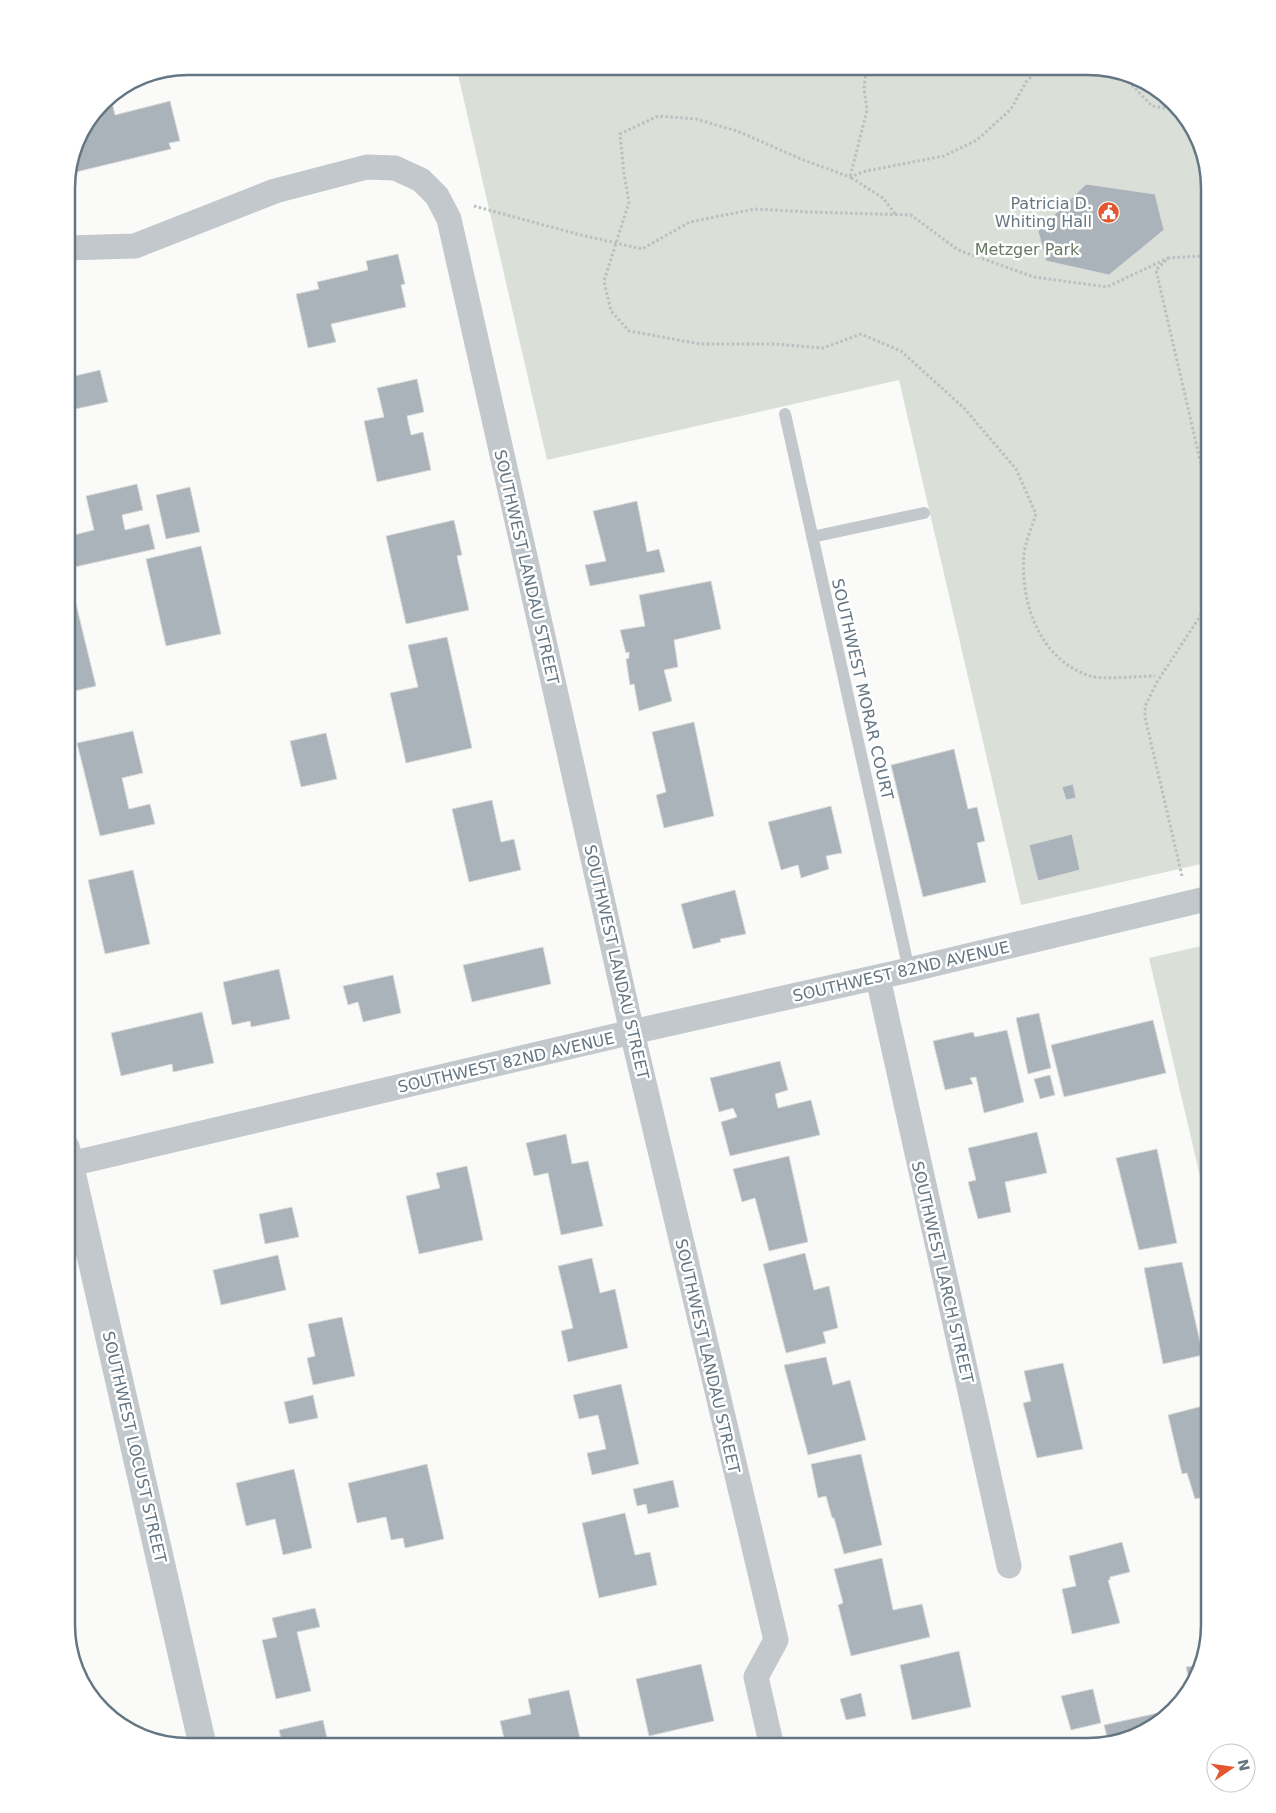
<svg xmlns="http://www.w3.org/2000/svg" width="1276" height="1813" font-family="'DejaVu Sans',sans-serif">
<rect width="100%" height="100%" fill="#fafaf8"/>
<path fill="#dadfd7" d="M456,66H1096L1149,83L1193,127L1210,188V862L1021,905L899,380L547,460Z
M1210,944V1219L1149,958Z"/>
<path fill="#aab3b9" stroke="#dcdcda" d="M170,101L180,141L169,143L171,149L68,174L76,141L97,110L113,106L115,115Z
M1086,184L1155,194L1164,230L1109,275L1046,261L1038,231Z
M398,254L405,284L401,285L406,307L331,324L336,342L308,348L296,294L319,289L317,282L368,270L366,261Z
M100,370L108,402L66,411V378Z
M417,379L424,412L407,416L411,435L423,432L431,470L377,482L364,421L384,417L377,388Z
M137,484L143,510L122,515L125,530L149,524L155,549L66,569V537L94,530L86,496Z
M190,487L200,532L166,539L156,495Z
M637,501L647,552L659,549L665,572L590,586L585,565L606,561L593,511Z
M454,520L462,555L457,556L469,610L406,624L386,536Z
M201,546L221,634L166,646L146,559Z
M711,581L721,629L674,640L678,667L664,670L672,701L639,711L634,684L630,685L626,659L629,658V652L626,653L620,630L645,626L639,595Z
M76,604L96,686L66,693V606Z
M447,637L472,748L406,763L390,693L418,687L408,645Z
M694,722L714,816L664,828L656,795L666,792L652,732Z
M133,731L143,773L122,778L129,809L150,804L155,824L100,836L77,743Z
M326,733L337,779L301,787L290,741Z
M954,749L968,809L977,807L985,841L977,843L986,882L923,897L891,765Z
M1073,784L1076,798L1066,800L1062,787Z
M492,800L501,842L514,839L521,870L469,882L452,809Z
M831,806L842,853L826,856L829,869L801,878L798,865L781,870L768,822Z
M1072,834L1080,870L1038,881L1029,845Z
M133,870L150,944L105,954L88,880Z
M735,890L746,934L720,939L721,942L693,949L681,904Z
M543,947L551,984L472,1002L463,965Z
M279,969L290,1019L251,1027L250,1021L232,1025L223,982Z
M393,975L401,1013L363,1022L358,1002L348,1005L343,986Z
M202,1012L214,1063L173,1072L172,1064L121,1076L111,1033Z
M1039,1013L1051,1068L1028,1074L1016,1018Z
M1153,1020L1166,1073L1064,1097L1051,1045Z
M1007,1030L1024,1102L984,1113L976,1077L970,1078L973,1084L945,1090L933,1041L973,1032L975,1037Z
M780,1061L788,1090L775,1094L778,1108L811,1100L820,1135L730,1156L721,1122L737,1117L733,1108L719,1112L710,1078Z
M1050,1075L1055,1095L1040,1099L1034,1079Z
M1037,1132L1047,1173L1005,1182L1011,1212L978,1219L968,1182L976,1180L968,1148Z
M566,1134L572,1164L588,1161L603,1226L561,1235L548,1173L534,1176L526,1143Z
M1157,1149L1177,1243L1139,1250L1116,1158Z
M789,1156L808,1242L769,1251L755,1198L742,1202L733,1169Z
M467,1166L483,1240L419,1254L406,1196L440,1188L436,1173Z
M292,1207L299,1237L265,1244L259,1214Z
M805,1253L814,1290L829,1286L838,1328L823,1332L826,1343L786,1353L763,1264Z
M278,1255L286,1290L221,1305L213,1270Z
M592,1258L600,1293L615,1289L628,1348L568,1362L561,1331L573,1328L558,1266Z
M1182,1262L1203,1355L1163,1364L1144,1268Z
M342,1317L355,1376L313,1385L307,1358L315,1356L308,1324Z
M826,1357L833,1385L850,1380L866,1440L808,1455L784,1365Z
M1063,1363L1083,1449L1037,1458L1023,1403L1031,1401L1024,1371Z
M621,1384L639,1464L592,1475L587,1453L606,1449L598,1415L579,1419L573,1395Z
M313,1395L318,1418L289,1424L284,1402Z
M1210,1404V1496L1195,1499L1187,1473L1182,1474L1168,1415Z
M861,1454L882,1545L844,1554L834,1518H832L826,1496L818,1498L811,1464Z
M427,1464L444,1539L405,1548L403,1538L391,1540L386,1517L357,1523L348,1483Z
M294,1469L312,1548L283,1555L275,1519L246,1526L236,1483Z
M673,1480L679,1507L648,1514L646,1504L637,1506L633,1489Z
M625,1513L635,1555L650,1552L657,1585L599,1598L582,1523Z
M66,1530L73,1558L66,1559Z
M1122,1542L1130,1572L1110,1577V1580H1108L1120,1623L1072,1634L1062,1589L1076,1586L1069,1556Z
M882,1558L893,1610L922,1604L930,1637L851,1656L838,1605L843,1603L834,1569Z
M315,1608L320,1627L297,1632L311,1691L276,1699L262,1640L277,1637L272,1618Z
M959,1651L971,1707L912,1720L900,1665Z
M701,1664L714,1721L649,1736L636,1679Z
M1199,1665L1194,1686L1191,1689L1186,1667Z
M1093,1689L1101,1723L1071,1730L1061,1696Z
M569,1690L582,1747H506L500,1721L531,1714L528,1699Z
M861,1693L866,1716L846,1720L840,1699Z
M1158,1713L1160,1720L1149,1730L1108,1741L1104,1725Z
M323,1720L329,1747H283L279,1730Z
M985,1738L987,1747H945Z
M724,1739L726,1747H691Z"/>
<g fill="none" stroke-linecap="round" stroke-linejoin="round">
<path stroke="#bbbfc2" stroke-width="3" stroke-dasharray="2.5 2.5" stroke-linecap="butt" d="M867,66L864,88L867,110L850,177L883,198L896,215
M1041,66L1026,82L1011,109L977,140L944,156L866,171L850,177L806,161L737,131L696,119L658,116L620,134L624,174L629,202L604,281L611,311L629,331L700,344H775L823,348L861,334L901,351L964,408L1016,469L1036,514C1032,527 1025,542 1024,555C1020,603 1040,660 1090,676C1103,680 1140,676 1155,676
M1111,71L1131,84L1152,106L1177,110
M474,206L577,234L642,249L690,222L755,209L809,212L911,215L958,250L1034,277L1107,287L1168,258
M1200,256L1168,258L1156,270L1207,490L1201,512L1210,568
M1182,876L1145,717V706L1157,682L1208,604L1210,599"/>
<path stroke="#c3c8cc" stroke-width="12" d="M785,414L909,970
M812,537L924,513"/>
<path stroke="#c3c8cc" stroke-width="25" d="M66,248L135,246L275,191L367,167L395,168L421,180L437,196L449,219L632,1032L776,1640L756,1677L772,1747
M878,978L1009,1566
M66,1165L632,1032L909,970L1210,898"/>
<path stroke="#c3c8cc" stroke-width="28" d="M66,1148L203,1747"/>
</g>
<defs>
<symbol id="civic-disc" viewBox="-11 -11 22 22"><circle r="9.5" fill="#e4572e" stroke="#fff"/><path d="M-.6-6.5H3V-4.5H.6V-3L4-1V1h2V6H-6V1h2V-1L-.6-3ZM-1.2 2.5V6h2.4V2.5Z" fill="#fff"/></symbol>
</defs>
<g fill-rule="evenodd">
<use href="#civic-disc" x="1096" y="200" width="25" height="25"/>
</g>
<g text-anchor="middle" stroke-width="5" stroke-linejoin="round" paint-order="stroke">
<g font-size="16" fill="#657683" stroke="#fff" text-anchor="end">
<text x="1092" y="209">Patricia D.<tspan x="1092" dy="18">Whiting Hall</tspan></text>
</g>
<g font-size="16" fill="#687a64" stroke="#fff">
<text x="1027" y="255">Metzger Park</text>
</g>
<g font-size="16" fill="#657683" stroke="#fff">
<text transform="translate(527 567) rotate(77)" y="6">SOUTHWEST LANDAU STREET</text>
<text transform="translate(863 689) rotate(77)" y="6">SOUTHWEST MORAR COURT</text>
<text transform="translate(617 962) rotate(77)" y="6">SOUTHWEST LANDAU STREET</text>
<text transform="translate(901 971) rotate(-13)" y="6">SOUTHWEST 82ND AVENUE</text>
<text transform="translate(506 1062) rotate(-13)" y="6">SOUTHWEST 82ND AVENUE</text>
<text transform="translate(943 1272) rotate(77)" y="6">SOUTHWEST LARCH STREET</text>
<text transform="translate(708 1356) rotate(77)" y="6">SOUTHWEST LANDAU STREET</text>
<text transform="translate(135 1447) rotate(77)" y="6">SOUTHWEST LOCUST STREET</text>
</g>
</g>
<path d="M0 0H1276V1813H0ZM188 75H1088A113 113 0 0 1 1201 188V1625A113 113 0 0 1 1088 1738H188A113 113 0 0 1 75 1625V188A113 113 0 0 1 188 75Z" fill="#fff" fill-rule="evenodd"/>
<path fill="none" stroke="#657683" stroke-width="2.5" d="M188 75H1088A113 113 0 0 1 1201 188V1625A113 113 0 0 1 1088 1738H188A113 113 0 0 1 75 1625V188A113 113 0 0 1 188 75Z"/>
<g transform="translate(1231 1768) rotate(77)"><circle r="24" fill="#ffffff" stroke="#c1c8cd"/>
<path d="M0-4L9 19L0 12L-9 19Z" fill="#e4572e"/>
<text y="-8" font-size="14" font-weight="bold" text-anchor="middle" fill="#657683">N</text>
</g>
</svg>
